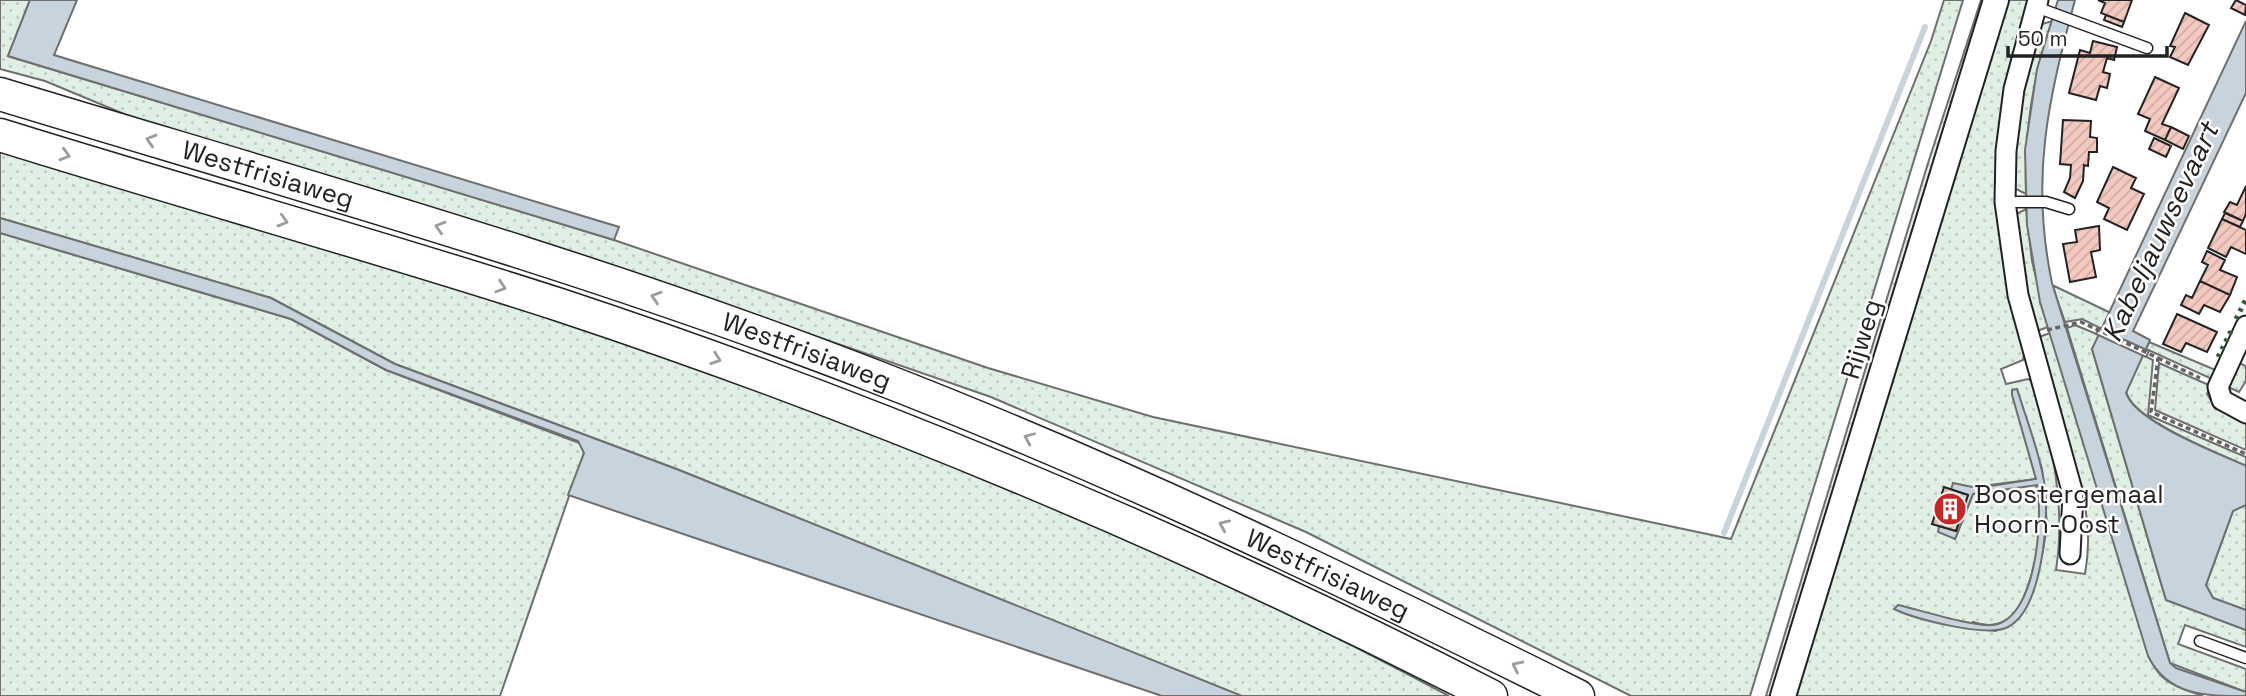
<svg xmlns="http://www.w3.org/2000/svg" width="2246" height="696" font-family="'Space Grotesk',sans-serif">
<defs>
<pattern id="grass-dots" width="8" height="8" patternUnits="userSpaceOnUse" patternTransform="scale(1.75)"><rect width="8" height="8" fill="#e0efe3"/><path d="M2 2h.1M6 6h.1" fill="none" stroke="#c0cdc2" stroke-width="1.8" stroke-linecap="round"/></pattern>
<pattern id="building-hatch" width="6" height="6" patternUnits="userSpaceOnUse" patternTransform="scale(1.75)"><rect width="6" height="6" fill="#f3c9c0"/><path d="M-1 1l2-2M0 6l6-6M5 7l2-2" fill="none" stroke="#d0aca5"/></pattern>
</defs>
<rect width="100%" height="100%" fill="#fff"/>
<path fill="url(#grass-dots)" stroke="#6f6f6f" stroke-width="2" fill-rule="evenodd" d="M0,0H30L8,56L614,240L988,368L1153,417L1731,539L1931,41L1944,0H1963L1750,696H1631L1306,532L991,397L660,282L411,201L141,121L45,81L0,69Z
M1981,0H1984L1771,696H1766L1929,160Z
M2006,0H2033L2007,94L2025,349L2023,360L2001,369L2006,384L2028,379L2035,383C2052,445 2066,505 2056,570L2085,574C2097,509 2072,464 2055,405C2048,383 2044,359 2039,337L2050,333L2149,656C2161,684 2175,686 2203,696H1792ZM2017,389L2042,469L2047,524L2043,551L2026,607L1996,631L1969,628L1973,622C1987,627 2002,626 2013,615C2033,593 2050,509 2035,484L1973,494L1955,539L1940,526L1956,531L1967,488L2036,479Z
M2052,21C2033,75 2024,136 2026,194L2012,187L2016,117L2039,25Z
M0,151C268,232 539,308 802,405C1024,486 1241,585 1449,696H1239L679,470L395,364L271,298L0,218Z
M2026,209L2032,261L2048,327L2037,331L2021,280L2016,214Z
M0,233L291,319L386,370L582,444L584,453L500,696H0Z
M2052,285L2111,313L2102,329L2082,319L2065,322Z
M2075,325L2099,335L2092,349L2166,600L2246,630V647L2185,625L2178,644L2246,669V692L2170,663L2067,328Z
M2149,342L2218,371L2214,380L2146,349Z
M2143,355L2153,360L2148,415L2246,457V466C2220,454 2129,419 2126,390Z
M2237,362L2246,366V381L2239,392L2228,387Z
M2159,363L2211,386L2207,394L2216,408L2246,422V450L2155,410Z
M2241,505H2246V610L2213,598L2206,585L2233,511Z"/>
<path fill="#c7d3dd" stroke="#6f6f6f" stroke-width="2" d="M30,0H77L54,55L619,227L614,240L8,56Z
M2058,0H2075C2048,101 2030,178 2052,283L2170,663L2176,668L2246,692V696C2205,696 2168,696 2148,656L2040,302L2027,225L2025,150L2037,69Z
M2246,21V93L2133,331L2150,340L2126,393C2135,422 2218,453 2246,466V505L2233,511L2206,585L2213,598L2246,610V630L2166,600L2092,349Z
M0,218L271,298L395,364L679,470L1242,696H1162L568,495L584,453L578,441L386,370L291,319L0,233Z
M2017,389C2027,421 2040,454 2045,487C2049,521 2042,610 2008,627C1987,638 1915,619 1894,609L1898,605C1920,610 1973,627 1993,625C2037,619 2043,518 2037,485L1973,494L1955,539L1938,532L1939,526L1956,531L1968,495L1951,490L1953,483L1977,488L2036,479L2012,395V390Z"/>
<path fill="#fff" stroke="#6f6f6f" stroke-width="2" d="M2099,328L2149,351L2146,357L2096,334Z"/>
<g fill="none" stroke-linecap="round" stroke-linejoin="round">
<path stroke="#c7d3dd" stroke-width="6" d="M1724,533L1925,27"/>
</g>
<path fill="url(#building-hatch)" stroke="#222" stroke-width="2" d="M2098,0H2132L2124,22L2101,13L2105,3Z
M2236,0L2246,5L2245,15L2231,8Z
M2185,13L2209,25L2188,65L2170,57L2175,47L2170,46Z
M2106,15L2124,22L2122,27L2104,20Z
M2093,41L2117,47L2114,60L2107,58L2103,72L2110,74L2107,88L2100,86L2096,100L2069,93L2080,50L2090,53Z
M2155,77L2179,88L2162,124L2171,127L2165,140L2145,131L2150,119L2138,114Z
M2063,120L2091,121L2090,137L2097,138V152H2089L2088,166L2084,165L2083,181L2075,198L2064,192L2070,178L2071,165L2060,164Z
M2171,127L2189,136L2183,149L2165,140Z
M2154,138L2171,146L2166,157L2149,149Z
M2113,167L2136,178L2131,188L2144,194L2127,230L2104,219L2109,208L2097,202Z
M2246,186V214L2243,221L2224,212L2230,202L2237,205Z
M2225,213L2243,221L2240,227L2222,219Z
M2222,219L2246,230V254L2231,247L2226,257L2208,248Z
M2099,226L2100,250L2091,252L2096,277L2070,282L2063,244L2077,242L2075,230Z
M2207,251L2225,260L2220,270L2237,277L2230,295L2200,281L2208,265L2202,262Z
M2200,281L2230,295L2220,312L2204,305L2199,314L2181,305L2186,295L2192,298Z
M2177,314L2217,332L2207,352L2186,343L2181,352L2163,344Z
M1944,487L1968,495L1956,531L1932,524Z"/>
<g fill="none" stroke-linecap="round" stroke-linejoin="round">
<defs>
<path id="service" d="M2036,7L2147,48
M2005,202H2046L2069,209
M2200,641L2246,658"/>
<path id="minor" d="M2038,0L2014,89L2006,151L2005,202L2018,295L2073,494L2070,554
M2246,326L2218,387L2222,400L2246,413"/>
<path id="tertiary" d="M1783,696L1996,0"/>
<g id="trunk">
<path id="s1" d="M0,94C293,183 589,265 874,376C1115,469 1347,581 1578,696"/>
<path d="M0,135C186,193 375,245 560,305C880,411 1191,542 1491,696"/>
</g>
</defs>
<use href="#service" stroke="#222" stroke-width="13"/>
<use href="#minor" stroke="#222" stroke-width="23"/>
<use href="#tertiary" stroke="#222" stroke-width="28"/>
<use href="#trunk" stroke="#222" stroke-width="35"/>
<path stroke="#646464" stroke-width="3.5" stroke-dasharray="5 3.5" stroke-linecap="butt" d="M2047,330L2081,322L2158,358L2151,412L2246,454
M2158,358L2200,378"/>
<use href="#service" stroke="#fff" stroke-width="10"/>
<use href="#minor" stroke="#fff" stroke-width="19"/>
<use href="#tertiary" stroke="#fff" stroke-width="24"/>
<use href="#trunk" stroke="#fff" stroke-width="32"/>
<path stroke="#2f5e38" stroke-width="5" stroke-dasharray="3.5 5" stroke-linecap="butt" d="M2236,319L2246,299
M2218,357L2232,329"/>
</g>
<defs><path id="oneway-chevron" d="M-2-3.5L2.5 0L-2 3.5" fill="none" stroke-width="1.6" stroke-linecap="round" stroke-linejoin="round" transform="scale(1.75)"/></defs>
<g stroke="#9c9c9c">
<use href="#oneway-chevron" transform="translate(151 140) rotate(-163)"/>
<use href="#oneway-chevron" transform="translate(65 155) rotate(17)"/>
<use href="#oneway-chevron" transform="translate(283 221) rotate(16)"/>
<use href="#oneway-chevron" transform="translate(440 227) rotate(-163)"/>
<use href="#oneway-chevron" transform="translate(501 287) rotate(18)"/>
<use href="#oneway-chevron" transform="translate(656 297) rotate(-162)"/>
<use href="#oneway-chevron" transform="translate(716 359) rotate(19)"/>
<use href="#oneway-chevron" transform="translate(1029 438) rotate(-157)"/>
<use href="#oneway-chevron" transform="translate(1224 525) rotate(-156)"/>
<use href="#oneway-chevron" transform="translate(1517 666) rotate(-154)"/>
</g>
<defs>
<symbol id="building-disc" viewBox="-11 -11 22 22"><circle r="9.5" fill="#c62828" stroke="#fff"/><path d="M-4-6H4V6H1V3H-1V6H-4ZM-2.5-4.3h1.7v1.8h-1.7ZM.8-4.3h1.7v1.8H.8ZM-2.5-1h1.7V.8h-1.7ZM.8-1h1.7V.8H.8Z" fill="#fff"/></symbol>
</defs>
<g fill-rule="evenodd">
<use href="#building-disc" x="1931" y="490" width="38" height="38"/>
</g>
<g text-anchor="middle" stroke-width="5" stroke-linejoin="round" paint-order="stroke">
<g font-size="26" fill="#222" stroke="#fff">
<text dy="9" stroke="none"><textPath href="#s1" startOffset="280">Westfrisiaweg</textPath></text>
<text transform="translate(1861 339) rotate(-73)" y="9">Rijweg</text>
<text dy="9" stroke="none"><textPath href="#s1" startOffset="847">Westfrisiaweg</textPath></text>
<text dy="9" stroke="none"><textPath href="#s1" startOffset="1414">Westfrisiaweg</textPath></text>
</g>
<g font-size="26" fill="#222" stroke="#fff" text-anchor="start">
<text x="1974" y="503">Boostergemaal<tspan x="1974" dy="30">Hoorn-Oost</tspan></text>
</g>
<g font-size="28" font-style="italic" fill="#222" stroke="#fff">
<text transform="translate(2160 232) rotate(-65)" y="10">Kabeljauwsevaart</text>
</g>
</g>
<path d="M2008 46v10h159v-10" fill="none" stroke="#222222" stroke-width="3.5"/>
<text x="2018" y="46" font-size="21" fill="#222222" stroke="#ffffff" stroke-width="5" paint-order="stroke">50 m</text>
</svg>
